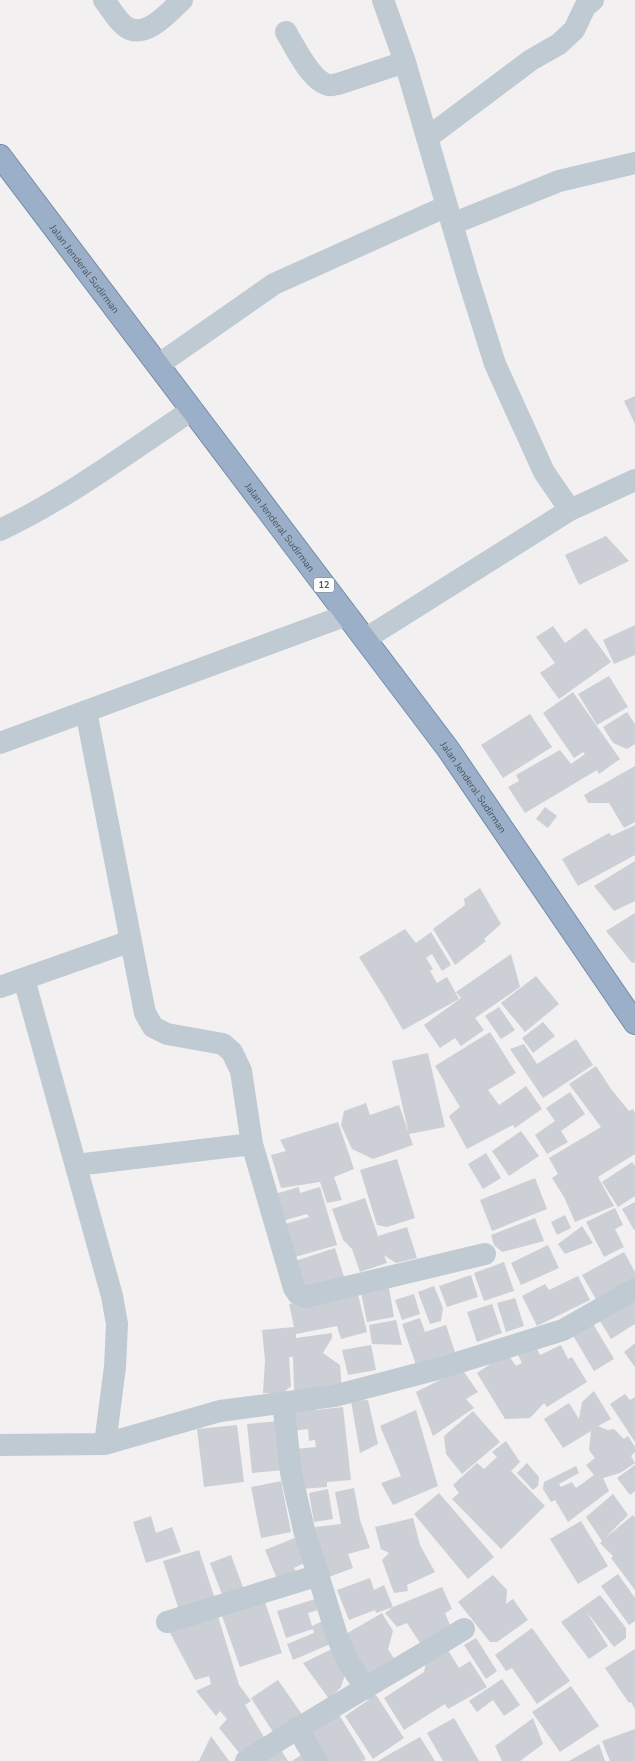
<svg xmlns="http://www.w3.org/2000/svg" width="635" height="1761" font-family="'Nunito Sans',sans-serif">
<rect width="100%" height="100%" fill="#f2f0f0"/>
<path fill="#cccfd5" d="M635,396V424L624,401Z
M606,536L629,561L579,585L565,555Z
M635,625V655L614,664L603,640Z
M553,626L565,643L586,628L611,662L559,699L540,673L555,663L536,637Z
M609,676L628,707L597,725L578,694Z
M573,692L620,759L599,774L597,770L525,813L508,787L519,781L516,775L560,750L571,764L585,754L583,752L574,758L543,713Z
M627,712L635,724V744L627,749L613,743L603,727Z
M530,714L552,747L503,778L481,745Z
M635,766V822L624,828L609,803H588L584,795Z
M545,807L557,816L548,828L536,819Z
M635,825V855L578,886L562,859L609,833L612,836Z
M635,861V901L614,911L594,886Z
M480,888L501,924L484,939L486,941L455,965L433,929L465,905L464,899Z
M635,913V962L632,963L606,931Z
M405,929L416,943L431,932L451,965L442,971L432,954L426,958L433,969L430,971L437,983L447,977L459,999L403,1030L384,997L359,957Z
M511,954L520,987L475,1018L484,1030L461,1046L455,1038L440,1048L424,1025L461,998L456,992Z
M536,976L559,1004L525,1032L501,1003Z
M499,1007L515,1030L501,1039L485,1016Z
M543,1022L555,1036L533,1053L522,1038Z
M490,1032L516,1073L488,1090L499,1105L526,1086L542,1109L515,1128L513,1125L467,1149L449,1116L460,1107L435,1066Z
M576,1039L593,1065L543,1098L510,1049L524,1044L537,1064Z
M428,1053L445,1127L409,1134L392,1061Z
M596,1066L611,1089L629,1111L633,1109L635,1113V1154L598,1177L614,1206L575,1222L564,1197L552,1178L558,1174L549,1158L601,1127L569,1084Z
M570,1092L585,1114L561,1131L568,1142L547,1154L535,1135L555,1121L546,1108Z
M366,1103L370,1115L399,1105L413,1145L373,1159L352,1149L341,1125L344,1111Z
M338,1122L354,1169L334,1177L342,1200L327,1203L320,1182L281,1188L271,1155L286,1151L280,1140Z
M521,1131L539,1156L509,1176L492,1151Z
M486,1153L501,1178L483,1189L468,1164Z
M397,1159L415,1218L387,1227L377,1225L360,1170Z
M632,1162L635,1166V1196L618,1207L602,1182Z
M535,1178L547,1209L492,1231L480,1200Z
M299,1187L300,1193L320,1187L337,1245L295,1257L285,1224L309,1217L307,1214L282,1221L275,1194Z
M365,1198L378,1236L407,1227L417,1258L396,1263L384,1255L387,1263L360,1272L352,1249L343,1240L332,1209Z
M635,1202V1229L634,1230L622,1209Z
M615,1208L623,1225L615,1229L624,1247L604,1257L586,1222Z
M565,1215L571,1228L557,1235L551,1222Z
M535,1218L544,1241L502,1252L494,1245L491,1235Z
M582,1226L593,1243L565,1254L558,1244Z
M548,1245L559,1268L521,1285L511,1263Z
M335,1248L345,1280L302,1293L292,1262Z
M624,1252L635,1272V1280L597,1301L582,1275Z
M504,1262L514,1291L484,1301L474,1273Z
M471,1275L478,1297L447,1307L439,1286Z
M578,1276L590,1300L537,1326L522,1296L545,1284L549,1290Z
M434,1286L443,1308L441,1321L430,1324L418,1292Z
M389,1288L394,1317L367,1322L361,1293Z
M357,1290L367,1332L341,1339L337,1326L296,1334V1338L332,1333V1338L323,1353L340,1365L342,1391L294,1390L293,1357H289L291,1386L282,1394L263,1393L265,1360L262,1330L294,1327L289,1304Z
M414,1294L420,1314L402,1320L395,1300Z
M635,1295V1324L611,1339L598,1318Z
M515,1298L524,1326L506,1332L497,1303Z
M492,1304L502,1333L477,1342L467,1312Z
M420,1318L425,1332L446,1325L455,1352L416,1365L402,1324Z
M396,1320L402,1345L372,1344L369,1325Z
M592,1322L614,1359L594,1371L572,1334Z
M635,1343V1367L624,1352Z
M371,1345L376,1370L348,1375L342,1350Z
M535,1345L540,1355L561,1345L568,1359L572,1357L587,1382L547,1407L544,1403L530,1418L505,1419L477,1373L507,1353L516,1366L522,1363L518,1355Z
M462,1369L478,1392L466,1399L474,1408L433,1436L416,1392Z
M594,1391L611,1419L598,1426L608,1430L614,1429L624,1439L628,1436L635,1447V1452L631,1456L635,1463L620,1473L603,1478L609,1491L568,1522L555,1500L551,1502L543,1489L544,1482L576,1466L579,1473L559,1484L561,1487L572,1482L576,1488L594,1475L586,1465L595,1458L589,1450L591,1431L563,1448L544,1419L569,1403L579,1419L582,1402Z
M625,1394L630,1400L635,1397V1442L610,1404Z
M368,1400L378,1444L360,1453L351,1401Z
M315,1402L316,1410L343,1407L351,1480L327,1482V1487L302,1489L295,1449L316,1447L315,1440L309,1441L308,1429L292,1431L289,1405Z
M416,1410L438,1486L393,1505L381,1483L401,1476L380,1426Z
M473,1411L500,1442L462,1474L446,1454L444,1436Z
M279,1421L284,1470L252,1473L247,1424Z
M237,1425L244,1482L204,1487L197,1429Z
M506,1441L520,1462L511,1471L545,1506L501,1549L452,1499L459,1493L453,1485L477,1463L484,1469L497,1457L492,1452Z
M527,1463L539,1477L538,1486L533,1490L517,1473Z
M635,1465V1491L630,1495L617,1478Z
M281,1481L291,1532L261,1538L251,1487Z
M354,1488L360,1520L370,1548L348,1554L353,1568L326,1578L314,1544L315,1527L341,1524L335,1492Z
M328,1489L333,1519L314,1522L309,1493Z
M439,1493L494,1557L468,1579L414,1514Z
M613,1494L628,1515L604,1539L633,1515L635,1518V1590L611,1558L613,1556L600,1543L602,1541L586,1517Z
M151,1516L156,1533L172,1527L181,1552L146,1563L133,1522Z
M413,1518L420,1545L435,1572L407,1585L408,1591L394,1593L382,1560L389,1553L381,1549L375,1527Z
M581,1521L608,1566L578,1584L550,1539Z
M297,1537L307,1562L294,1568L297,1573L278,1581L265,1550Z
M199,1550L216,1602L180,1613L163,1561Z
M231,1555L244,1590L223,1597L210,1563Z
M618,1574L635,1598V1621L629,1625L601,1586Z
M493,1575L507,1590L506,1604L513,1599L528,1620L497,1642H490L458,1602Z
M370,1578L374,1590L384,1585L393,1607L376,1613L375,1610L349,1620L337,1590Z
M442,1587L452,1609L445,1613L452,1630L424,1649L407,1623L397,1627L385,1613L393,1607Z
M600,1595L626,1628V1638L614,1647L586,1611L608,1646L589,1659L561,1622Z
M315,1599L318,1610L308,1613L312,1626L325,1620L335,1642L293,1660L287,1644L314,1633L313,1629L286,1638L277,1611Z
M265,1602L282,1653L240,1667L222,1616Z
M382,1613L393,1631L388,1649L398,1665L369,1685L346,1634Z
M218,1616L239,1685L251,1701L245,1705L265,1739L241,1755L219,1728L227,1719L220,1711L216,1716L196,1691L211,1684L209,1676L195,1680L168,1629Z
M532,1628L570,1681L537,1704L512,1668L506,1671L495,1655Z
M476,1638L497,1671L486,1679L464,1645Z
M334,1648L346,1672L341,1687L329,1699L303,1663Z
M635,1649V1709L631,1702L629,1703L605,1668Z
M448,1650L459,1668L470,1661L487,1687L448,1709L445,1704L404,1730L384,1698L424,1672L426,1663Z
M502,1679L520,1705L504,1716L493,1700L477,1712L469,1701Z
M278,1680L303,1716L275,1735L251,1698Z
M571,1686L599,1726L560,1752L532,1712Z
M376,1695L404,1738L373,1759L345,1716Z
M338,1713L366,1759L363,1761H319L303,1734Z
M454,1718L479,1761H443L427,1733Z
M533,1718L543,1744L520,1761H502L495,1746Z
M635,1729V1761H610L602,1741Z
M211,1736L229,1761H199Z
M420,1737L435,1761H378L388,1755Z
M599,1744L605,1761H569Z
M281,1750L288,1761H265Z
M304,1753L309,1761H292Z"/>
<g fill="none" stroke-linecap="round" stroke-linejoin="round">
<defs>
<g id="trunk">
<path id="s1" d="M0,156L448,749L635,1023"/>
</g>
</defs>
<use href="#trunk" stroke="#728cac" stroke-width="24"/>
<path stroke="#c0cad2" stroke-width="22" d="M104,0C111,9 117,21 126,27C146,40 169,12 182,0
M383,0L405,62L467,275L495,364L544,472L570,510
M286,32C295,47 311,82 329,85C332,86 335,84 338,84L405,62
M427,138L531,60L559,44L574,30L585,7L593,0
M452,224L559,181L635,163
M158,365L274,284L447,206
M0,530C68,498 130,451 192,410
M365,639L570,510L635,480
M86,711L145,1013L153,1027L167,1034L223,1044L232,1052L241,1071L252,1144L294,1288L298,1294L305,1297L485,1254
M0,743L347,615
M24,979L112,1296L117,1324L115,1367L105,1444
M0,987L131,941
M76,1165L252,1144
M283,1402L291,1473L304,1530L337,1636L347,1660L366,1689
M0,1445L105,1444L220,1411L334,1396L437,1369L563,1330L635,1289
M167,1622L319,1575
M297,1728L317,1761
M246,1761C317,1715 392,1673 464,1629"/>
<use href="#trunk" stroke="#9bb0c8" stroke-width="22"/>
</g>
<g text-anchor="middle" stroke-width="3" stroke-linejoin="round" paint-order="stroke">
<rect fill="#fff" stroke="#7e878e" stroke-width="1" x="314" y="578" width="20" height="14" rx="3"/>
<g font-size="9" font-weight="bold" fill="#47535e">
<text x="324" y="588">12</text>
</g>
<g font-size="10" fill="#47535e" stroke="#fff">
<text dy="4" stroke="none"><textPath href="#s1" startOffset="141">Jalan Jenderal Sudirman</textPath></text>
<text dy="4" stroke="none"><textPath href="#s1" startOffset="465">Jalan Jenderal Sudirman</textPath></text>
<text dy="4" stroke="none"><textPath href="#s1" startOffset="789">Jalan Jenderal Sudirman</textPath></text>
</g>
</g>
</svg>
